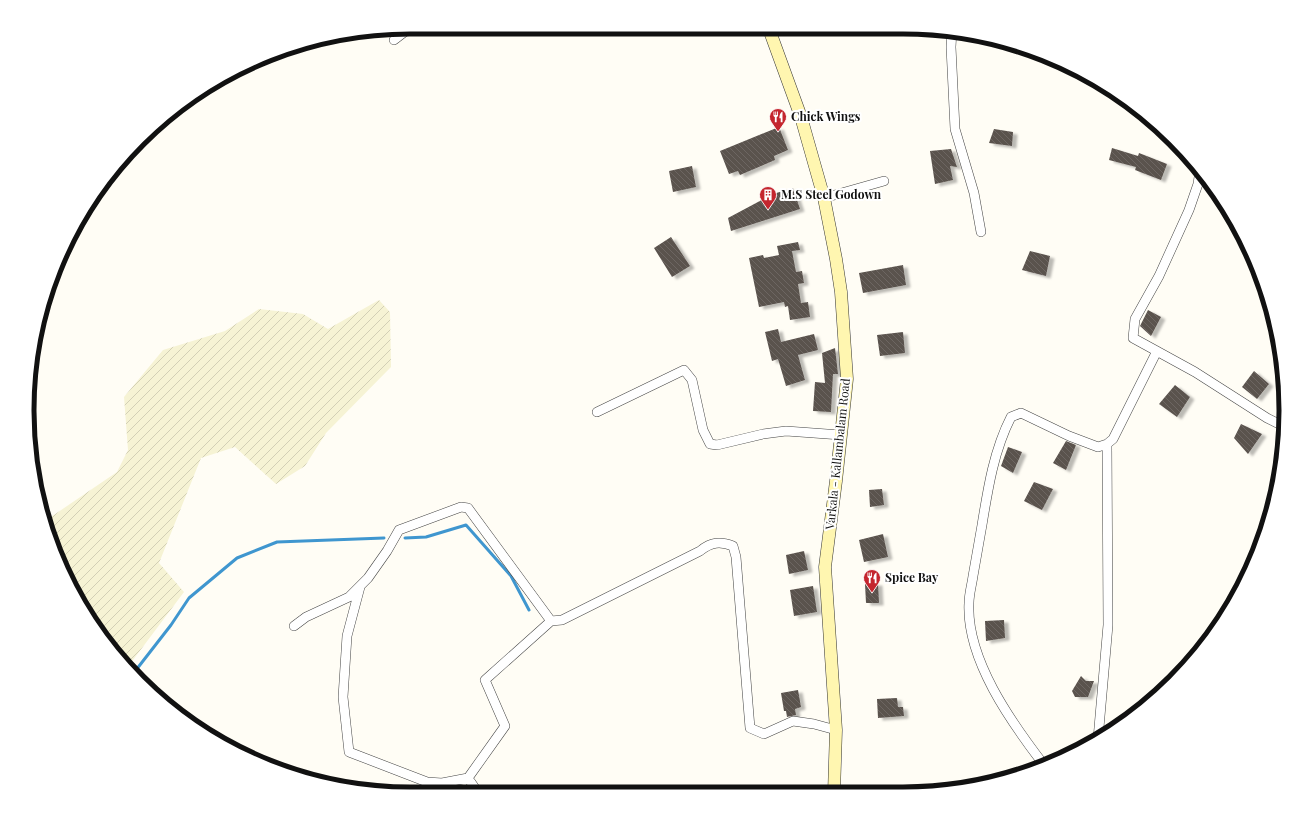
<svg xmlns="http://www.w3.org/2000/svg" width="1313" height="821" font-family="'Playfair Display',serif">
<defs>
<pattern id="farmland-furrows" width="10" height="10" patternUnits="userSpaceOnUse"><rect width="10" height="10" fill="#f6f3d4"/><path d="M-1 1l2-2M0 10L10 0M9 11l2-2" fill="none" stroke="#d2cfb5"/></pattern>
<pattern id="building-back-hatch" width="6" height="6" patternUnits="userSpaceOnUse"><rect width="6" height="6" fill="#5a524d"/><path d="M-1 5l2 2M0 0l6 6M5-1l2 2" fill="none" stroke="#6d6662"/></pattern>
<filter id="shadow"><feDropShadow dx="4.5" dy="2.5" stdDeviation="1" flood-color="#0004"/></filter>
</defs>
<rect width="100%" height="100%" fill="#fffdf5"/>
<path fill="url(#farmland-furrows)" d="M379,300L390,312L391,367L326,433L305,466L276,484L235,447L201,458L159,563L184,592L130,664L92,623L45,521L117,472L128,450L124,397L163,350L225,331L259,309L303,314L328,329Z"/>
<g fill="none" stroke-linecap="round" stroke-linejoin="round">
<path stroke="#3f96cf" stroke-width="3" d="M405,538L426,537L466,525L511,576L529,610
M136,670L171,625L189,598L237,558L277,542L384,538"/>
</g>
<path fill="url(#building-back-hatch)" filter="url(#shadow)" d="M779,127L788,150L774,156L775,160L740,175L738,171L729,174L720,151Z
M994,129L1013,132L1012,146L989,143Z
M1112,148L1138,156L1139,153L1167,164L1161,180L1135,170L1136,167L1109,160Z
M951,149L957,167L950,166L953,180L935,184L930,151Z
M692,166L696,187L673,192L669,171Z
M793,188L800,209L731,231L728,218L773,194Z
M671,237L690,266L672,277L654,248Z
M798,242L800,250L792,251L796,272L802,271L804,283L798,284L801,303L808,302L810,317L790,320L788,306L785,307L784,302L759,307L749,258L763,255L764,258L779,255L777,246Z
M1030,251L1050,256L1046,276L1022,270Z
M903,265L906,285L863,293L859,273Z
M1148,310L1161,317L1151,336L1140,326Z
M778,329L781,342L814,334L818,350L798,355L805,380L786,386L778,359L772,361L765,332Z
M903,332L905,353L880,356L877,335Z
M835,348L838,374H833L831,412L813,411L815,382L825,383L822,353Z
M1254,371L1269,384L1257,399L1242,387Z
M1175,385L1190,397L1177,417L1159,404Z
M1241,424L1262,434L1248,454L1234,438Z
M1066,441L1076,445L1066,470L1053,463Z
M1008,447L1022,452L1013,473L1001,466Z
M1034,482L1053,489L1042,510L1024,501Z
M882,489L884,505L870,507L869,490Z
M883,534L888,557L864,562L859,540Z
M804,551L808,570L789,574L786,555Z
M878,583L879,603H866L865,584Z
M813,586L817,612L794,616L790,590Z
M1004,620L1005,638L986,641L985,621Z
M1081,676L1086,681H1094L1088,697H1075L1072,691Z
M798,690L801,707L795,709L796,715L787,717L786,711H784L781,693Z
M897,698L898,707H903L904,716L878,718L877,699Z"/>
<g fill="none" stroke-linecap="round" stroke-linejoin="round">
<defs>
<path id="street" d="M952,30L951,47L955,129L974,193L981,232
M394,40L411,27
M1200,170L1198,184L1189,210L1159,276L1135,319L1133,338L1195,372L1267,418L1285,427
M824,198L884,181
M597,412L684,370L692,380L703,430L710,444L717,445L763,434L786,431L841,435
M360,587L347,636L343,697L349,752L427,782L442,783L468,778L477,791
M294,626L306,617L349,597L368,578L387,551L399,530L461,507L468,508L551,621L562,620L700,551C711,542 720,541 733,546L736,557L750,728L764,734L793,721L814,724L836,730
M1098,739L1108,625L1107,444
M1044,765C1011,722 966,659 969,603C969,594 972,584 973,576C976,559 979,542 982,525C988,488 994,450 1011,417L1021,413L1069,436L1098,447L1107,444L1113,439L1157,351
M468,778L505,726L485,680L551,621"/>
<path id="secondary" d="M769,29L801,117L824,198L836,259L841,292L847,379L836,481L825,567L836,730L834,793"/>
</defs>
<use href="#street" stroke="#444" stroke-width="10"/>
<use href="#secondary" stroke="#333" stroke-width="13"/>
<use href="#street" stroke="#fff" stroke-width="9"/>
<use href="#secondary" stroke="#fff6b0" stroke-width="12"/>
</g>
<defs>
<symbol id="restaurant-pin" viewBox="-11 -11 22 30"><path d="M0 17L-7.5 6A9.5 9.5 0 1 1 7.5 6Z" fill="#c4262e" stroke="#fff"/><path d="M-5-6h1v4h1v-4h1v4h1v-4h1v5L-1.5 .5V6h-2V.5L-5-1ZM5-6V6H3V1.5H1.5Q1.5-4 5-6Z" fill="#fff"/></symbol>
<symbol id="building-pin" viewBox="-11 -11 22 30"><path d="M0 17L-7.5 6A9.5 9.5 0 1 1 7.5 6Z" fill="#c4262e" stroke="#fff"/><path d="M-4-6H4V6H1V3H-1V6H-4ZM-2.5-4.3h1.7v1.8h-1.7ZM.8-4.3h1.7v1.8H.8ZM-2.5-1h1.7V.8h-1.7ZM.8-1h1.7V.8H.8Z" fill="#fff"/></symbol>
</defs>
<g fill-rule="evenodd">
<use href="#restaurant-pin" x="768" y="107" width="20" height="27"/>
<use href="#building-pin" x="758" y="185" width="20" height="27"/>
<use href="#restaurant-pin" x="862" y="568" width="20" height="27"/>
</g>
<g text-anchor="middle" stroke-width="4" stroke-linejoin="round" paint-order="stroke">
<g font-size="12" font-weight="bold" fill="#111" stroke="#fff" text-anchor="start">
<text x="791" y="121">Chick Wings</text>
<text x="781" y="199">M.S Steel Godown</text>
<text x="885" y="582">Spice Bay</text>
</g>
<g font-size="12" fill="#111" stroke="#fff">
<text transform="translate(838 454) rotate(-84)" y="4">Varkala - Kallambalam Road</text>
</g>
</g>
<path d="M0 0H1313V821H0ZM410 34H903A376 376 0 0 1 1279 410V411A376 376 0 0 1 903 787H410A376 376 0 0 1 34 411V410A376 376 0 0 1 410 34Z" fill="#fff" fill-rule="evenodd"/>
<path fill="none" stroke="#111" stroke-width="5" d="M410 34H903A376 376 0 0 1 1279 410V411A376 376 0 0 1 903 787H410A376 376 0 0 1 34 411V410A376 376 0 0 1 410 34Z"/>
</svg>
